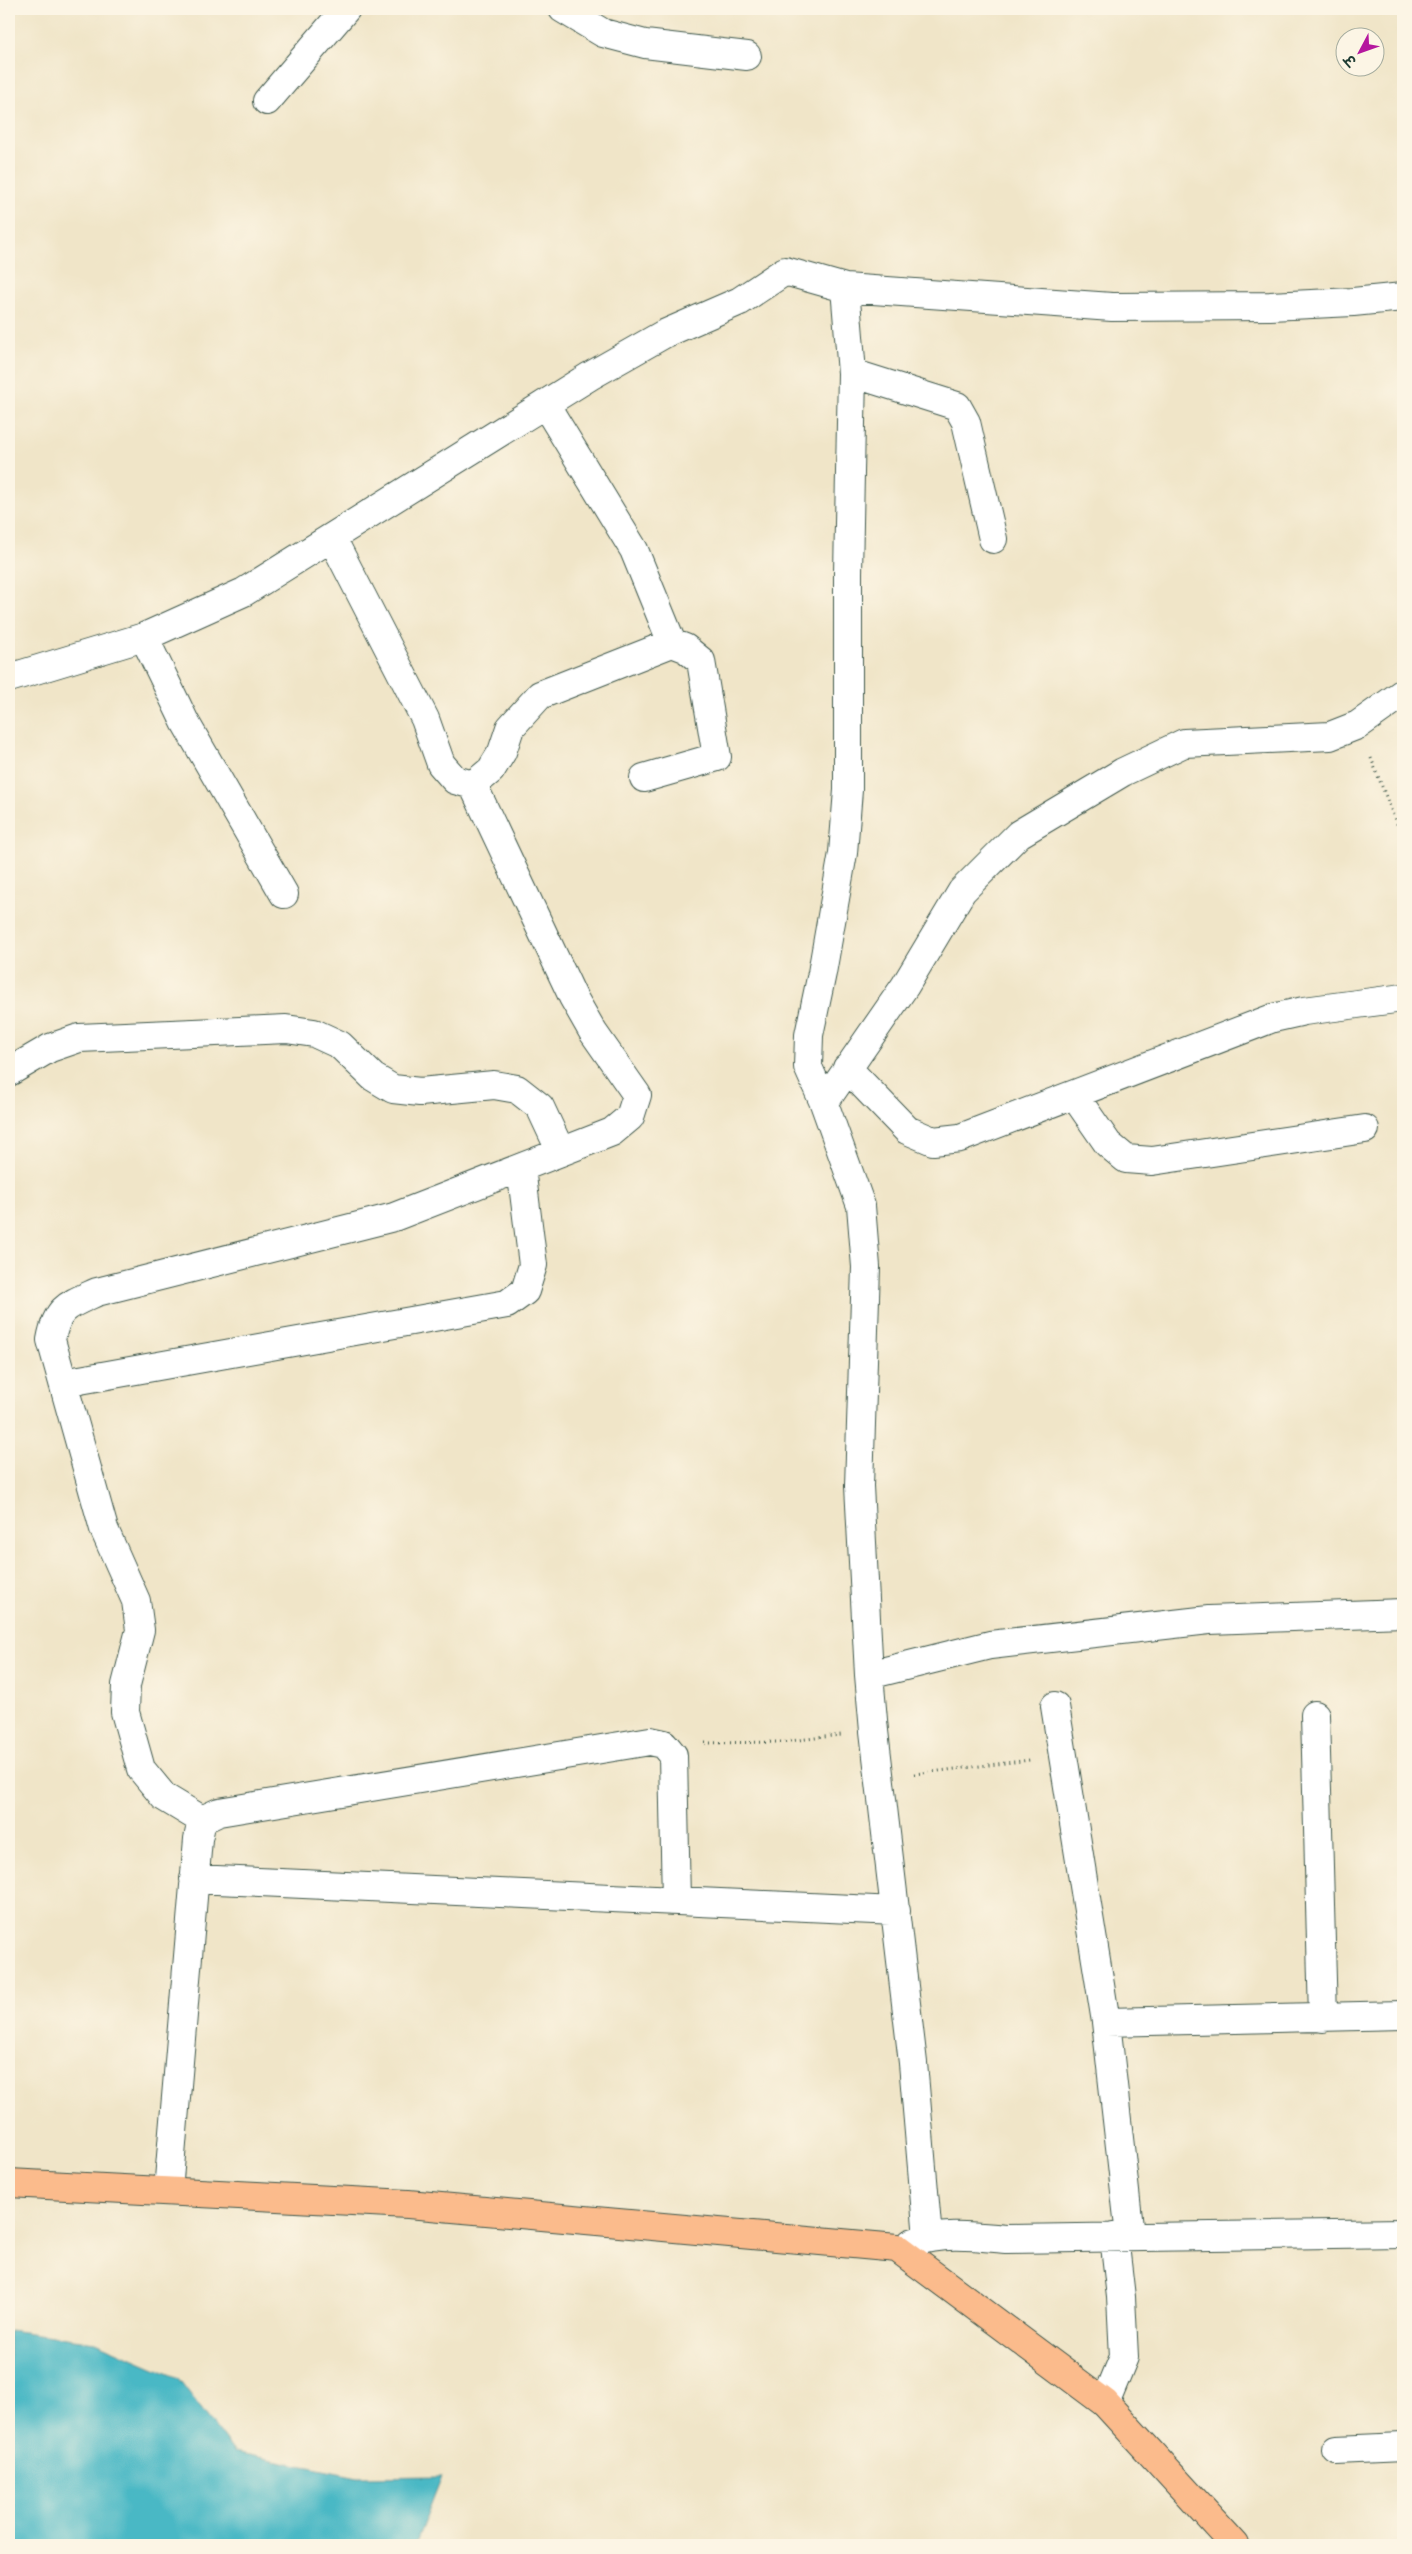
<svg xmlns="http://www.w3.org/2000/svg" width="1412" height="2554" font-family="Sriracha,'Playpen Sans Deva',sans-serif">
<rect width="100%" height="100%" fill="#fcf5e5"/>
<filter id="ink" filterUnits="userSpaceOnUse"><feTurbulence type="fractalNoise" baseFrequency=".02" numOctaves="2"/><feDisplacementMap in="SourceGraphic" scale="10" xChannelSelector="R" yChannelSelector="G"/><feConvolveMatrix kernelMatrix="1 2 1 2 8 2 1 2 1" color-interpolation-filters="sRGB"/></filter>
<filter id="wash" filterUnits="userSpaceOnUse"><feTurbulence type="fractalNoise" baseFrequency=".0096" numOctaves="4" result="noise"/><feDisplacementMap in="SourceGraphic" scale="20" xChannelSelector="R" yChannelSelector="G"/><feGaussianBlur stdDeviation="1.12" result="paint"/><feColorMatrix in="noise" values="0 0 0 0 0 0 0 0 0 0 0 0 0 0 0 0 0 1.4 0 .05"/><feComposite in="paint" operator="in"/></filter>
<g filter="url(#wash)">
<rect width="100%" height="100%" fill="#f0e5c8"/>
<path fill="#4ab8c5" stroke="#347a7c" d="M9,2330L95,2342L178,2378L234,2452L358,2477L442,2476L415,2545H9Z"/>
</g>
<g filter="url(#ink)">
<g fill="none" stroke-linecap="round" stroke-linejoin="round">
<defs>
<path id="minor" d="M563,9L603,33L645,44L747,56
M267,101L346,9
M852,373L957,406L966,422L993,539
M545,404L634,550L672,643L685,648L701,661L717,757L644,778
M332,538L425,719L441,764L455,780L473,785L491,770L502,752L510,728L540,695L672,643
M144,637L185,722L284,894
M9,678L144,637L244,592L590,376L664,334L740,301L785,271L845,288L1112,307L1270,306L1353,302L1403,297
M847,1068L907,1130L933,1141L960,1138L1273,1018L1304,1011L1403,998
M9,1072L50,1048L79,1038L286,1029L314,1033L340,1045L373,1077L393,1089L420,1092L494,1085L517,1089L540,1107L561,1152
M1074,1095L1108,1144L1126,1159L1152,1161L1365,1129
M824,1103L808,1067L809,1035L822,973L843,853L848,790V573L852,373L845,288
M63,1383L507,1304L525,1291L533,1265L521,1168
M869,1675L990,1645L1209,1620L1403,1613
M1055,1706L1106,2022L1130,2236
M1315,1715L1323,2018
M202,1820L164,1797L141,1769L125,1712L126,1685L140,1630L136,1601L104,1529L51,1340C57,1307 68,1305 97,1292L394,1217L612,1132L630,1117L637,1095L593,1032L573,997L473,785
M194,1879L896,1911
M1106,2022L1403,2015
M168,2191L198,1839L202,1820L219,1812L650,1741L664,1744L673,1755L676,1901
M928,2238L913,2063L874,1731L869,1675L859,1486L866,1267L861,1206L824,1103L905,986L962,891L1019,834L1123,772L1184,743L1330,736L1358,725L1403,693
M911,2243C943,2232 973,2236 1006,2239L1403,2233
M1105,2403L1124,2357L1121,2297L1114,2237
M1336,2450L1403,2447"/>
<path id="major" d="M9,2183L408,2204L897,2248L1105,2403L1235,2545"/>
</defs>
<use href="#minor" stroke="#3e564a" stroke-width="30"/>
<use href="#major" stroke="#3e564a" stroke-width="30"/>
<path stroke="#3e564a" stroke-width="3" stroke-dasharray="1 4" stroke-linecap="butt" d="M1371,758L1395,820L1403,835
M705,1743L781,1742L841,1735
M914,1774L1030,1760"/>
<use href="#minor" stroke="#fff" stroke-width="28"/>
<use href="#major" stroke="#fbbb8c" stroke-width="28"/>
</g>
</g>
<rect width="1412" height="2554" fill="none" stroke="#fcf5e5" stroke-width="30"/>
<g transform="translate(1360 52) rotate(229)"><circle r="24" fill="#fcf5e5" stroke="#a4ab9e"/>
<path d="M0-4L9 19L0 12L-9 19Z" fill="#b5179e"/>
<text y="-8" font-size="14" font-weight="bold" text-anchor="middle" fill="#1f3d34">उ</text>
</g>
</svg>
